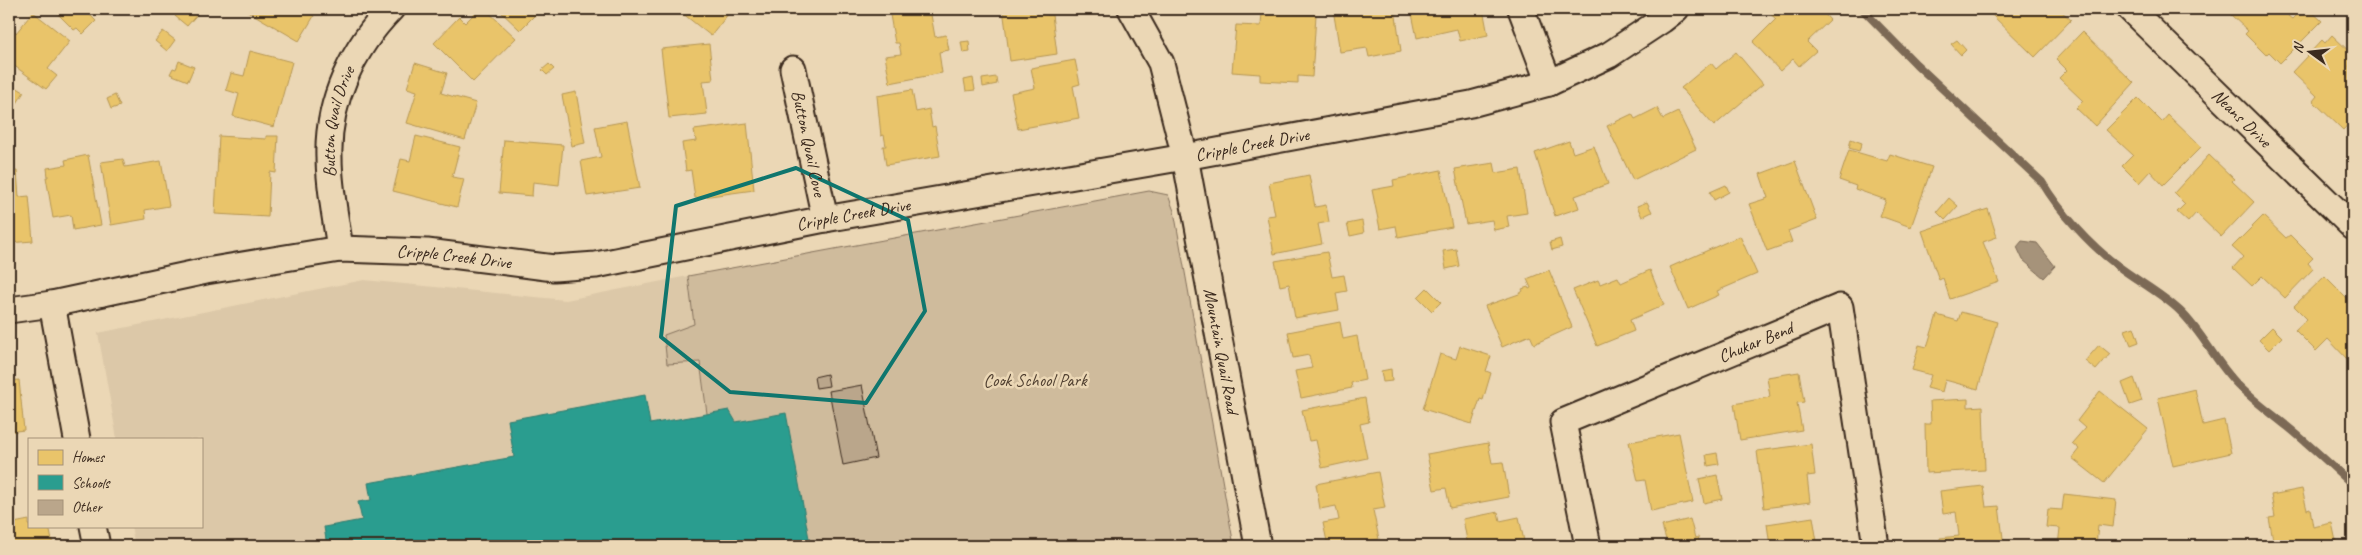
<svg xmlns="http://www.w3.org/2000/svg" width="2362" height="555" font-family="Caveat,sans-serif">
<rect width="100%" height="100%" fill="#ebd7b5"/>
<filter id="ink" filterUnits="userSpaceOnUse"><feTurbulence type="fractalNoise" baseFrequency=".02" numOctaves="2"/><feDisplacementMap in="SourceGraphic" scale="10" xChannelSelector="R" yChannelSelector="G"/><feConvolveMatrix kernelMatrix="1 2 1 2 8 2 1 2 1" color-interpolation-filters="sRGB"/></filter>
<g filter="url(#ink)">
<path fill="#dcc8a8" d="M688,276L725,546H135L131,526H201V439H117L98,333L364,280L566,300Z"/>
<path fill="#cfbb9c" stroke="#85725d" d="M1149,191L1168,195L1174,211L1234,546H725L700,362L667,364L664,335L694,324L688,276Z"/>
<path fill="#a6937a" stroke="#7b6955" d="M2022,241L2037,243L2055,266L2044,278L2023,260L2017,247Z"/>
<path fill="#e9c46a" stroke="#b59653" d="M53,9H92L88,13L96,21L83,34L77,28L74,30Z
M182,9H196L200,11L187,26L175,16Z
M244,9H301L314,16L299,41Z
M479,9H485L516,38L473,82L434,43L459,17L465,23Z
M498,9H541L520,30Z
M677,9H732L711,36Z
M923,9H930L935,37L946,35L949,50L939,52L942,73L890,83L885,56L901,54L899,43H895L890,15Z
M1003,9H1046L1047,15H1052L1057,54L1010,61Z
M1239,9H1251L1241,13Z
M1333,9H1395L1401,51L1369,57L1367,48L1340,52Z
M1411,9H1483L1488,35L1460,41L1457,29L1417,38Z
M1771,9H1820L1830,20L1807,42L1816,51L1799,66L1793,59L1780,71L1753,42L1776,19L1768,12Z
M1986,9H2059L2071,20L2035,57Z
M2233,9H2291L2293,10L2288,16L2292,19L2302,9H2309L2322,21L2280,63L2269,52L2266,55L2245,34L2248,31L2229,13Z
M33,12L70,41L48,69L57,76L46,89L9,62V28L16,33Z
M1262,12L1316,15L1312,77L1298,76V83L1260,81V74L1232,72L1236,25L1261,26Z
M163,31L175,40L167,51L155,41Z
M2082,32L2134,83L2095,126L2076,108L2083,101L2059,78L2067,70L2056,59Z
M2332,35L2353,55V62L2349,66L2353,71V119L2343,130L2313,101L2317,96L2292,72L2322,40L2325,43Z
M1957,40L1966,50L1961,55L1951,44Z
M969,41L970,52L963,53L961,42Z
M709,44L713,80L703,81L707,114L669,118L661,49Z
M250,51L292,62L274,127L233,116L239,94L226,90L231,73L244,76Z
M1736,52L1763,84L1714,126L1681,88L1711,63L1716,69Z
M1075,60L1080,84L1073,86L1079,118L1018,129L1011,93L1035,88L1031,68Z
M179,61L194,67L188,81L170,74L173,68L176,69Z
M415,63L447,73L441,93L476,103L465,140L407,123L417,91L407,88Z
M549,64L554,69L547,75L542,70Z
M996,77L997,84L983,87L982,79Z
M973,78L975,90L966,91L964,80Z
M9,83L24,92L9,116Z
M912,90L916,112L929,109L932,127L935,126L940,156L886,165L883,146H886L884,135L881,136L877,96Z
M576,92L585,143L572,146L562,95Z
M115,95L120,106L111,109L107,99Z
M2138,98L2162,122L2168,115L2201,147L2163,185L2150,171L2139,183L2122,166L2133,155L2106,130Z
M1657,108L1663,119L1678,112L1696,149L1633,180L1607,126L1632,114L1635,119Z
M627,121L640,188L587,196L581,161L601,157L595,127Z
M747,123L754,190L695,198L691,170L686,171L682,143L696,141L694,130Z
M219,136L266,139V136H278L276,173L270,172L268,217L215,214Z
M416,136L460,147L452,177L464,179L457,207L393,191L401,159L410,161Z
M1851,139L1862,143L1859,151L1849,148Z
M504,140L563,145L559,185L533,182L532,196L499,193Z
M1569,141L1573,153L1594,146L1608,184L1575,196L1579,208L1555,216L1535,153Z
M1849,150L1887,161L1890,154L1932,167L1911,227L1880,216L1886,200L1855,189L1856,186L1839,180Z
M88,155L101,225L73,230L71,215L53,218L46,177H48L47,168L66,165L65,160Z
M2209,155L2234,179L2232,181L2254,202L2221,237L2196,213L2188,222L2177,212L2185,204L2174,193Z
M123,159L125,167L161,161L169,206L145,210L146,219L111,225L101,162Z
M1795,161L1817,220L1788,231L1792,242L1767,251L1749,204L1768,198L1760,174Z
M1494,163L1496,173L1520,169L1527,213L1507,216L1509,227L1494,230L1492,220L1466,224L1455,169Z
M1441,170L1452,227L1398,237L1396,226L1380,229L1372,190L1394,186L1393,180Z
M17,171L19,197L29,196L33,241L9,243V172Z
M1309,175L1315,207L1326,205L1329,222L1318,224L1322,244L1274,254L1267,216L1275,215L1269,183Z
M1726,185L1729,192L1714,200L1710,192Z
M1949,198L1958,206L1945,220L1937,212Z
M1647,202L1652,212L1642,217L1637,206Z
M1988,209L1997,237L1983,242L1999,282L1950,299L1943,278L1939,280L1922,231Z
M2263,216L2286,238L2290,235L2313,258L2308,263L2313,269L2285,298L2262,276L2252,286L2233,268L2243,257L2232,247Z
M1362,221L1364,233L1350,236L1347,224Z
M1740,236L1757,274L1717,291L1719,295L1688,309L1670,267Z
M1560,239L1562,247L1552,250L1550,242Z
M1456,249L1459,266L1446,269L1443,251Z
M1327,252L1332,277L1344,275L1347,291L1336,293L1339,310L1295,318L1289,284L1280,286L1275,261Z
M1549,270L1572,327L1534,344L1530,335L1502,347L1485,306L1519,294L1523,291L1522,289L1528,287L1529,289L1531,288L1527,279Z
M1650,270L1664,305L1630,320L1634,331L1597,346L1573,290L1598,280L1600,284L1618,277L1621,283Z
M2325,276L2349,300L2353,297V357L2349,361L2328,339L2316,351L2295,330L2307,319L2294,306Z
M1427,288L1441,302L1432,311L1418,297Z
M1961,312L1997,322L1978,389L1945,380L1942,392L1927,388L1931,375L1912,370L1919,345L1927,347L1937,315L1958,321Z
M1340,322L1343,339L1357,336L1365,380L1351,383L1352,388L1301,398L1295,371L1312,368L1309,355L1293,358L1288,332Z
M2134,327L2139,342L2131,345L2125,330Z
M2272,327L2282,337L2269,350L2259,340Z
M2099,345L2110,354L2096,370L2085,361Z
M1460,346L1491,356L1486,371L1491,373L1483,400L1480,399L1472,424L1423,409L1440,354L1456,359Z
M1391,369L1392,381L1383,382L1381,371Z
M1799,372L1804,402L1797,403L1802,430L1740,440L1734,404L1770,397L1767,377Z
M2134,378L2142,401L2130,405L2122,383Z
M19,380L24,430L9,432V381Z
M2195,389L2203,425L2224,420L2231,453L2173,466L2158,398Z
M2100,391L2148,429L2104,483L2072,458L2079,449L2072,443L2085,428L2077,421Z
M1365,398L1369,422L1360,424L1367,458L1322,468L1316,440L1309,441L1302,410Z
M1968,399V407L1983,406L1985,470L1926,473L1925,424H1931L1930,401Z
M1679,433L1693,502L1651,511L1645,480L1638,481L1629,442Z
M1488,443L1492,463L1503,462L1509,497L1450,508L1446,488L1434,490L1427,454Z
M1811,444L1815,475L1807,476L1810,502L1764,508L1757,451Z
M1717,453L1719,464L1708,466L1706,455Z
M1378,472L1385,508L1373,510L1379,539L1342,546H1328L1323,523L1339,520L1336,506L1320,509L1316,484Z
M1717,475L1722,499L1704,503L1699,479Z
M1983,486L1986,507L1999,506L2004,546H1941L1940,538L1959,536L1956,512L1943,514L1940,491Z
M2302,489L2307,510L2310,509L2313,527L2332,523L2337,546H2274L2269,518L2275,517L2271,495Z
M2064,494L2116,500L2113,527L2098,525L2096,546H2058L2060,528L2046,527L2048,509L2062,510Z
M1498,512L1500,521L1519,517L1525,546H1468L1463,519Z
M1813,517L1817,542L1824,541L1825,546H1770L1767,524Z
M1690,519L1695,538L1698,537L1701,546H1661V545L1667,543L1662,526Z
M29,520V526H49L53,546H9V524Z"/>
<path fill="#2a9d8f" stroke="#2f7a6d" d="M645,395L650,424L729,410L736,422L786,413L810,544L797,546H327L324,527L362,520L358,502L371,500L368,483L514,457L508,420Z"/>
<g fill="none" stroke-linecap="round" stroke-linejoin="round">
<path stroke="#7b6955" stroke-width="8" d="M1862,9L1916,64L2042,182C2059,211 2091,246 2118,266C2139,282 2161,293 2180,311C2203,333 2216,363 2238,385C2254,401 2271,413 2288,427C2310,445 2332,466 2353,485"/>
</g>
<path fill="#baa68b" stroke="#3b2a1e" d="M827,374L829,386L816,388L814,377Z
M862,385L876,458L843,465L829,391Z"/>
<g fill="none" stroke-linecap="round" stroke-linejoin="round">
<defs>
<g id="minor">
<path id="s1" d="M1131,9L1161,63L1185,157L1258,546"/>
<path d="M1521,9L1549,83"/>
<path id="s2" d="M2130,9L2353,227"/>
<path id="s3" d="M793,69L825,219"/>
<path id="s4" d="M340,249C336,219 329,188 329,157C327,102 353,48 391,9"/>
<path d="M52,304L77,439"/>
<path id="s5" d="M9,310L52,304L206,271L340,249L427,252L554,268L596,265L825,219L1185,157L1471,104L1549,83L1609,55L1662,20L1676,9"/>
<path d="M93,526L97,546"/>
<path id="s6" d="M1588,546L1563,422L1840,307L1876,546"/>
</g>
</defs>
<use href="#minor" stroke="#3b2a1e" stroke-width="29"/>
<use href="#minor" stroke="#ebd7b5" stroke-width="25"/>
</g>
</g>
<path fill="none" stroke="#0f766e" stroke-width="4" stroke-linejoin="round" d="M796,168L908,220L925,311L866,403L730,392L661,337L676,206Z"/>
<g text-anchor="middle" stroke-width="5" stroke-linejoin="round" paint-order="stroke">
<g font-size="18" fill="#3b2a1e" stroke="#ebd7b5">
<text dy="6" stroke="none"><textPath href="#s2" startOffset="156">Neans Drive</textPath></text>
<text dy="6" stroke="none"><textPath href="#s4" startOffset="129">Button Quail Drive</textPath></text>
<text dy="6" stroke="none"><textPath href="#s3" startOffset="76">Button Quail Cove</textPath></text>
<text dy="6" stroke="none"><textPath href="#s5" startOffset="1261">Cripple Creek Drive</textPath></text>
<text dy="6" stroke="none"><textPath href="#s5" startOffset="856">Cripple Creek Drive</textPath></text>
<text dy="6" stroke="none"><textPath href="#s5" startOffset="451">Cripple Creek Drive</textPath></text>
<text dy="6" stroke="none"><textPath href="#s6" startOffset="335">Chukar Bend</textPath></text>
<text dy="6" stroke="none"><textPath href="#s1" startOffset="356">Mountain Quail Road</textPath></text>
</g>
<g font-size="18" fill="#514031" stroke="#ebd7b5">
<text x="1035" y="386">Cook School Park</text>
</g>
</g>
<rect width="2362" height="555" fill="none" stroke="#ebd7b5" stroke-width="30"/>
<rect x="15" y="15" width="2332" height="525" fill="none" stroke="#3b2a1e" stroke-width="2" filter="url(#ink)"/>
<rect x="28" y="438" width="175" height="90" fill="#ebd7b5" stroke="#a59279"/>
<rect x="38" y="450" width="25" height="15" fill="#e9c46a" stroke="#a59279"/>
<text x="72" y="462" font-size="15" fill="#3b2a1e">Homes</text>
<rect x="38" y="475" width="25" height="15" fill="#2a9d8f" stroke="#a59279"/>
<text x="72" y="488" font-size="15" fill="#3b2a1e">Schools</text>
<rect x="38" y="500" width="25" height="15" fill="#baa68b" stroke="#a59279"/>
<text x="72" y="512" font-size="15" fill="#3b2a1e">Other</text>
<g transform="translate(2310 52) rotate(285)" stroke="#ebd7b5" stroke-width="4" paint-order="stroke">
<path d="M0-4L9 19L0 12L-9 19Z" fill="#3b2a1e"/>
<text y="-8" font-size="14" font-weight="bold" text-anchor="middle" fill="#3b2a1e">N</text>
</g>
</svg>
